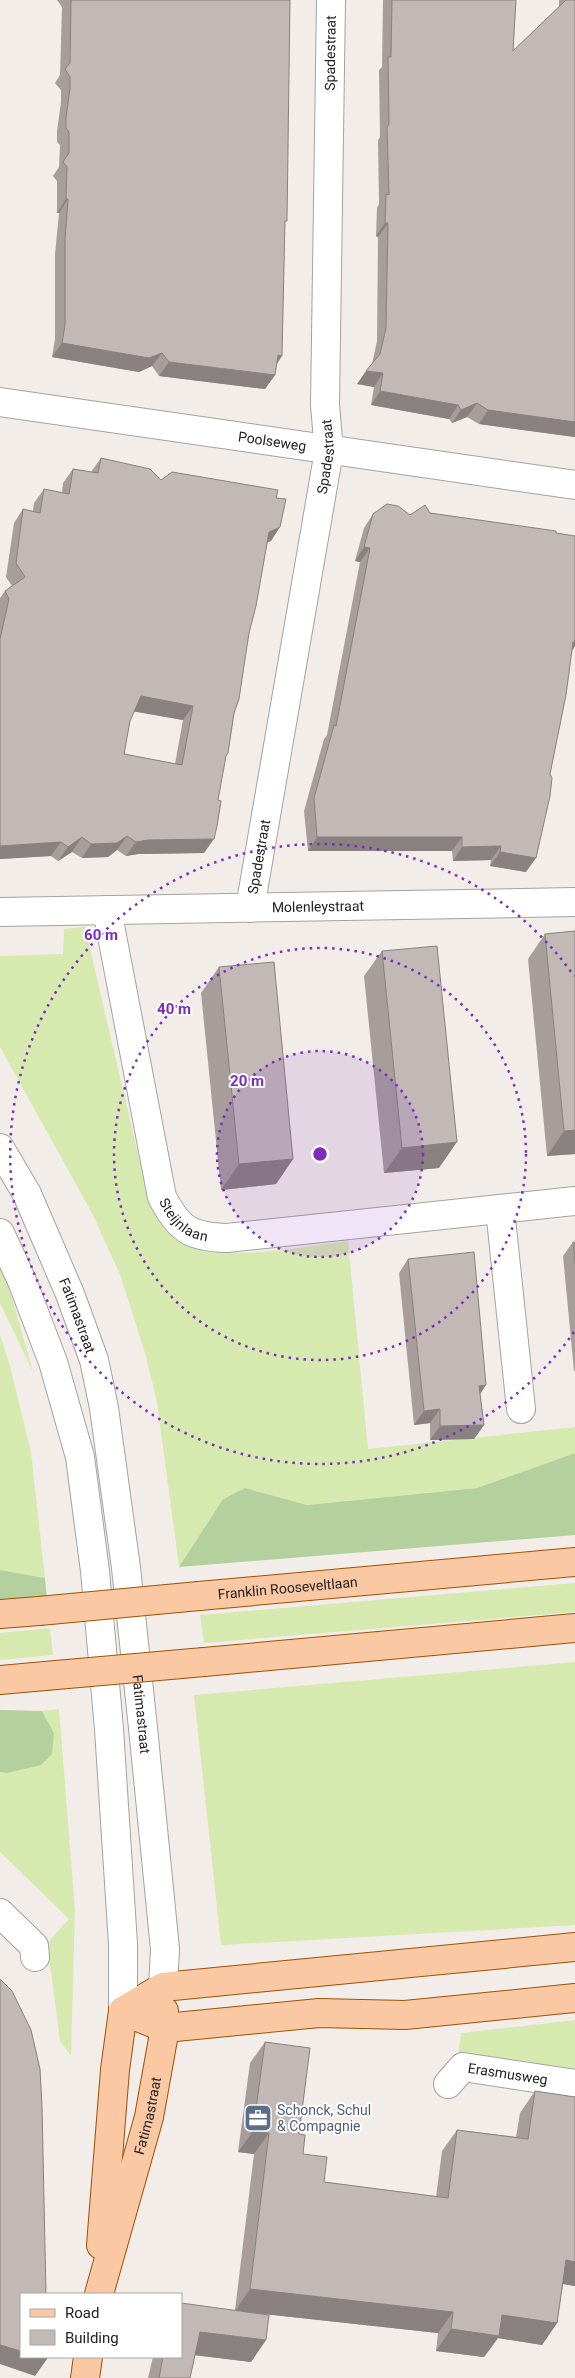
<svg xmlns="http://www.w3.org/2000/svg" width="575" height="2378" font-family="Roboto,sans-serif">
<rect width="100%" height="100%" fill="#f2ede8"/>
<path fill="#d6eab0" d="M85,927L145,1184C154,1205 163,1227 182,1241C214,1265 308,1246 348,1241L368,1449L575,1427V1453L477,1488L307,1505L245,1488L223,1499L179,1567L157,1402L145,1353L121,1277L93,1215L0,1047V956L63,954L64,929Z
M0,1266L9,1287L33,1372L0,1303Z
M0,1335L10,1366L31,1452L45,1578L0,1570Z
M575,1583V1612L204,1643L200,1615Z
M50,1628L53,1655L0,1660V1633Z
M575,1662V1925L221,1945L194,1695Z
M59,1709L75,1910L71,2056L60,2041L50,1964L39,1952L69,1919L0,1852V1772L7,1773L54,1733L42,1711Z
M575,2020V2073L458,2057L461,2033Z"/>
<path fill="#b4d09e" d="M575,1453V1535L179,1567L223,1499L245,1488L307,1505L477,1488Z
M0,1570L45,1578L47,1600L0,1605Z
M0,1710L42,1711L54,1733L52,1754L41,1765L7,1773L0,1772Z"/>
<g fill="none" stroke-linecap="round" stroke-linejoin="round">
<defs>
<g id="minor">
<path id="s1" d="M0,402L575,485"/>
<path id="s2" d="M250,908L329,451L325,405L331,0"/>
<path id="s3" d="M107,910L162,1197C179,1230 191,1237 227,1238L575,1201"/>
<path id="s4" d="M0,912L575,902"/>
<path id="s5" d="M0,1148L27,1194L70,1294L94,1360L104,1408L126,1568L143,1728L165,1949L163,1987"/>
<path d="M500,1209L521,1409"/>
<path d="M0,1233L22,1281L53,1362L80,1457L95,1571L109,1729L123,1944V2011"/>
<path d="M0,1913L34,1946L35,1957"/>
<path id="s6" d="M448,2084L463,2067L575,2084"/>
</g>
<g id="major">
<path id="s7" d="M199,1596L575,1562"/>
<path d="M0,1614L39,1611"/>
<path d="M204,1662L575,1628"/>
<path d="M0,1680L45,1676"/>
<path d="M123,2011L163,1987L575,1947"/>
<path d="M123,2011L165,2028L319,2013L405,2015L575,1998"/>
<path d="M101,2245L115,2070L123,2011"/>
<path id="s8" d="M99,2294L149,2117L165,2028L164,2011"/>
<path d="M85,2378L88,2357"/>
</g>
</defs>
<use href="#minor" stroke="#a3a3a3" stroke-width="30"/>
<use href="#major" stroke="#9d5202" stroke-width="30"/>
<use href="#minor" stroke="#fff" stroke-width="28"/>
<use href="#major" stroke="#fbc8a4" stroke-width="28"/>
<defs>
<path id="major-bridge" d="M39,1611L199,1596
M45,1676L204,1662"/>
</defs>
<use href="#major-bridge" stroke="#9d5202" stroke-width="30" stroke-linecap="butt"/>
<use href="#major-bridge" stroke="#fbc8a4" stroke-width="28"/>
</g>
<path fill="#a79e9c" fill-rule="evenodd" d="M57,0H290L285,224L276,365L275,375L265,389L159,376L152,366L139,372L52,357L55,339V254L59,213H57V181L53,176L59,167L60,145L57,142V131L61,102V90L55,83L60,75L62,7Z
M383,0H516L513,51L559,7V0H575V437L479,424L467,417L452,423L449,419L371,405L374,387L357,384L372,364L377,341L378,237L376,236L377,208L379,204L378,140L380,137L379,70L382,67Z
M101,458L161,480L271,541L267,542L249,633L234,713L228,753L225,757L204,853L138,854L126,856L117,850L108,857L82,858L72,852L58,861L51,856L0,859V598L5,591L12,586L6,577L14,523L23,509L33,511L34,503L44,489L62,493L63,483L73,469L91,472ZM134,711L183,720L175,764L124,754L130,721Z
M430,513L575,536V646L572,651L526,872L490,866L491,860L453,861L452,851H308L304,811L324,739L327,735L360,562L355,561L364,528L373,514L410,515Z
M575,931V1154L547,1156L528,959L545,934Z
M382,951L439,1168L384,1173L364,976Z
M219,967L293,1159L276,1184L221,1190L201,993Z
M573,1242H575V1371H574L563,1256Z
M408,1259L480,1394L484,1425L474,1439L430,1440V1423L414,1425L399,1273Z
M265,2042L299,2134L303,2154L324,2182L436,2197L442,2151L457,2130L516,2137L520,2113L535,2091L575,2097V2286L563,2284L557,2323L542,2345L498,2338L484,2357L436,2351L438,2333L239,2311L266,2340L251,2362L195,2355L190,2378H148L153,2357H181L235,2310L254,2154L238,2152L250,2063Z"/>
<path fill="#88817f" d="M66,199H68L59,213H57Z
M385,223H388L378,237L376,236Z
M62,343L162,353L152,366L139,372L52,357Z
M278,355L282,356L273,370Z
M169,362L275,375L265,389L159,376Z
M366,371L383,373L374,387L357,384Z
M380,391L458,405L449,419L371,405Z
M477,403L467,417L452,423L461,410Z
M488,410L575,422V437L479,424Z
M280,527L271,541L259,546L269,532Z
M364,547L370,548L360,562L355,561Z
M575,641V646L571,652L573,642Z
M141,696L193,706L183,720L131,711Z
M127,836L117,850L108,857L82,858L91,844Z
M82,837L72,852L58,861L68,847Z
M317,837H462L452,851H308Z
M214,839L204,853L138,854L126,856L136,842L148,840Z
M61,842L51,856L0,859V846Z
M501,846L491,860L453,861L462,847Z
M500,852L536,858L526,872L490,866Z
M575,1130V1154L547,1156L564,1131Z
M457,1142L439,1168L384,1173L402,1148Z
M293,1159L276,1184L221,1190L239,1164Z
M486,1385L477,1399L479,1386Z
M440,1409L430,1423L414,1425L424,1411Z
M484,1425L474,1439L430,1440L440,1426Z
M253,2131L269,2133L254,2154L238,2152Z
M566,2260L575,2262V2286L551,2282Z
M250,2289L453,2312L438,2333L235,2311Z
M502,2315L557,2323L542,2345L498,2338L484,2357L436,2351L451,2329Z
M200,2332L266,2340L251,2362L185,2354Z
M0,2345L21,2351V2357H39L47,2359L35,2376L0,2364Z"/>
<path fill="#c2b8b5" stroke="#88817f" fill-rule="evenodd" d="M71,0H290L287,221H285L282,356L278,355L275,375L169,362L162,353L149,358L62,343L65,325V240L68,199H66L67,167L63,162L69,153V132L66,128V118L70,88V77L65,69L70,63Z
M392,0H516L513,51L566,0H575V422L488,410L477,403L461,410L458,405L380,391L383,373L366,371L380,354L386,328L388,223H385L386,194L389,195L387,127L389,124L388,57H391Z
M101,458L150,469L161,480L172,472L278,490L276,498L286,499L280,527L269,532L256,606L249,633L239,699L234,713L228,753L226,756L218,800L221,801L217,826L214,839L148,840L136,842L127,836L117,843L91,844L82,837L68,847L61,842L0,846V639L9,599L5,591L25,577L16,563L23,509L40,513L44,489L69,494L73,469L98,473ZM141,696L193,706L182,765L124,754L130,721Z
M387,504L398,506L410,515L425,505L430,513L556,531V533L575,536V641L573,642L566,695L550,774L552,778L550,796L536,858L500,852L501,846L462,847V837H317L314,798L334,725L336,726L370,548L364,547L373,514Z
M575,931V1130L564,1131L545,934Z
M437,946L457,1142L402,1148L382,951Z
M274,962L293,1159L239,1164L219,967Z
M573,1242H575V1262Z
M474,1252L486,1385L479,1386L484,1425L440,1426V1409L424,1411L408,1259Z
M0,1979L12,1991L31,2030L40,2069L42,2106L46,2294H21V2351L0,2345Z
M265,2042L310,2048L299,2134L305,2135L303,2154L327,2157L324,2182L448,2198L457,2130L528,2139L535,2091L575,2097V2262L566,2260L557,2323L502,2315L499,2336L451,2329L453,2312L250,2289L269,2133L253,2131Z
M181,2303L269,2315L266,2340L200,2332L190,2378H159L163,2357H181Z
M39,2357H47V2359Z"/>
<circle cx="320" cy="1154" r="103" fill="#7b2cbf" fill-opacity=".12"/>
<g fill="none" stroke="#7b2cbf" stroke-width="2.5" stroke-dasharray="2.5 5">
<circle cx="320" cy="1154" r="103"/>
<circle cx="320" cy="1154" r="206"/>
<path d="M574 1332A310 310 0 1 1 574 976"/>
</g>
<defs>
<symbol id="office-square" viewBox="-11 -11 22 22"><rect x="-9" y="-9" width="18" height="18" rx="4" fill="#5c6f8a" stroke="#fff"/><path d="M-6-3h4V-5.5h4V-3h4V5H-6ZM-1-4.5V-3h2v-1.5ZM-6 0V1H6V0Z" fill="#fff"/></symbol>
</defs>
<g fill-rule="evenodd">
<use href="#office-square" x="242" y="2102" width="32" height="32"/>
</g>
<g text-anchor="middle" stroke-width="4" stroke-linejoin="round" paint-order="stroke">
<g font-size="14" fill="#222" stroke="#fff">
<text dy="5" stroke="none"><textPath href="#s2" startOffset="862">Spadestraat</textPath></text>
<text dy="5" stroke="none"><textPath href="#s1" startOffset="275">Poolseweg</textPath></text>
<text dy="5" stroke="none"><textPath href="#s2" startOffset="458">Spadestraat</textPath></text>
<text dy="5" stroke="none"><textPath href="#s2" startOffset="52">Spadestraat</textPath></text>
<text dy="5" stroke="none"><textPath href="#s4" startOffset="318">Molenleystraat</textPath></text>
<text dy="5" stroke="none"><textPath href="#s3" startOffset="325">Steijnlaan</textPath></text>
<text dy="5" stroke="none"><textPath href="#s5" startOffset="185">Fatimastraat</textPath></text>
<text dy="5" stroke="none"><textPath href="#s7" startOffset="89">Franklin Rooseveltlaan</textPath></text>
<text dy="5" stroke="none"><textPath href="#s5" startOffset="590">Fatimastraat</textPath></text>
<text dy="5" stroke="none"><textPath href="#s6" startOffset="68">Erasmusweg</textPath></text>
<text dy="5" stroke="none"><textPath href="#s8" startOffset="185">Fatimastraat</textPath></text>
</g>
<g font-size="14" fill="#4e5e75" stroke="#fff" text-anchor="start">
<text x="277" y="2115">Schonck, Schul<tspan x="277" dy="16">&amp; Compagnie</tspan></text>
</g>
</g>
<circle cx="320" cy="1154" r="8" fill="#7b2cbf" stroke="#fff" stroke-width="2.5"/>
<g font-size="15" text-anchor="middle" font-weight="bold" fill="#7b2cbf" stroke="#fff" stroke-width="4" stroke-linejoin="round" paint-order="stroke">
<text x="101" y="940">60 m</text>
<text x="174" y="1014">40 m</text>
<text x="247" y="1086">20 m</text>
</g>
<rect x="20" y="2293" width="162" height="65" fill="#ffffff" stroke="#a7a7a7"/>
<rect x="30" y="2309" width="25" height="8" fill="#fbc8a4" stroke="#a7a7a7"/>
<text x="65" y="2318" font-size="15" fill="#222222">Road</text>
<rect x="30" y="2330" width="25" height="15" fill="#c2b8b5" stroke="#a7a7a7"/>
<text x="65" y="2343" font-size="15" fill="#222222">Building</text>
</svg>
